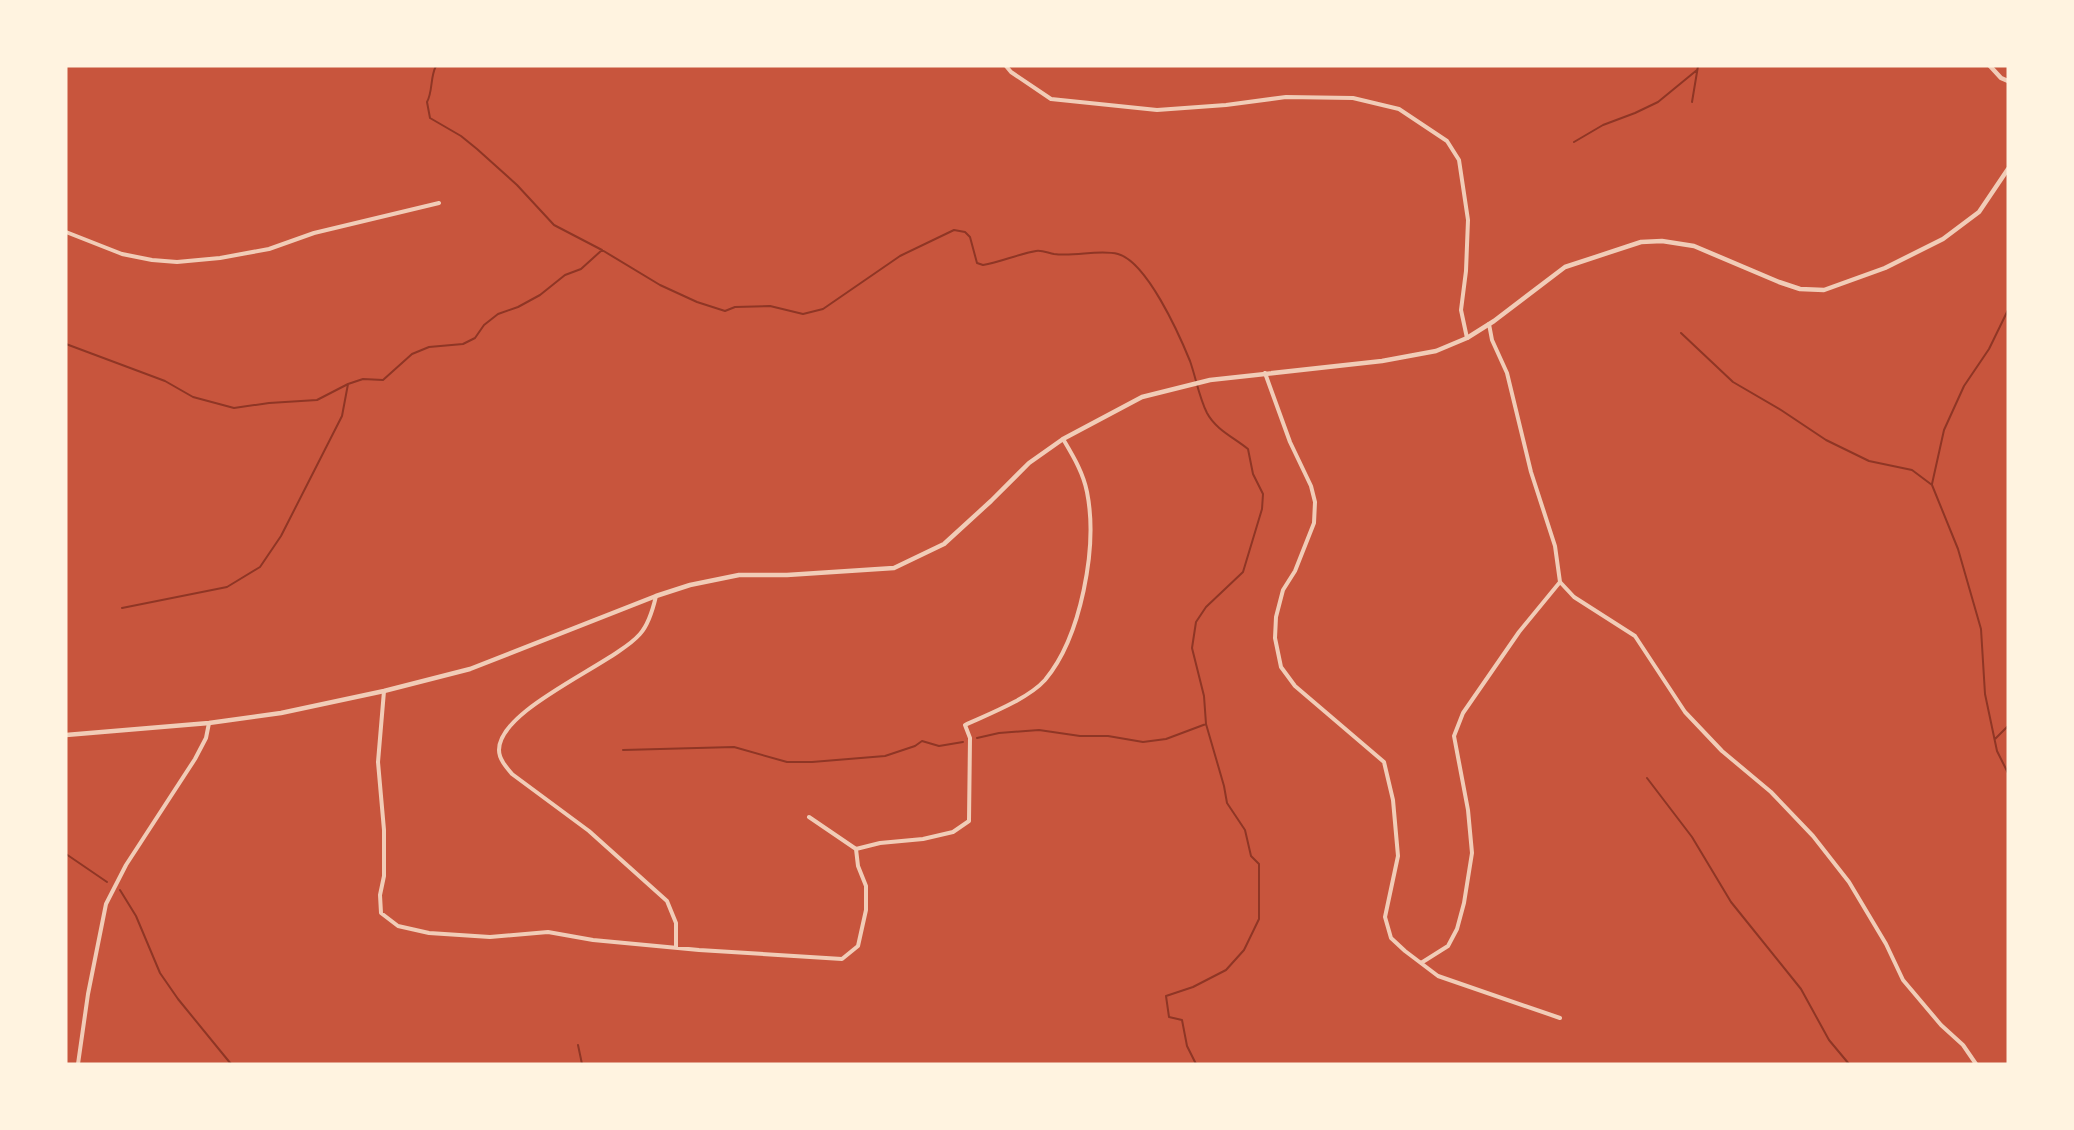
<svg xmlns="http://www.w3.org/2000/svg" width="2074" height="1130" font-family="'Golos Text',sans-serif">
<rect width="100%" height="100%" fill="#c8553d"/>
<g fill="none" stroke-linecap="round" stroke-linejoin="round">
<path stroke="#8f3625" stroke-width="2" d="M436,66C430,77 433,91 427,102L430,118L461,136L477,149L517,185L554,225L602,250L660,285L697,302L725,311L735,307L770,306L803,314L823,309L900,256L954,230L965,232L970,237L977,263L983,265C1001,262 1018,254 1036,251C1042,250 1048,253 1054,254C1075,257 1099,249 1118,254C1147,262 1179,334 1190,361C1196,378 1199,397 1207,413C1216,430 1235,438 1248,449L1253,474L1263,494L1262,509L1243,572L1206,607L1196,622L1192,648L1204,696L1206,724L1224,786L1227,803L1245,830L1251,856L1259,864V919L1244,950L1226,970L1193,987L1166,996L1169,1017L1182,1020L1187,1046L1196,1064
M1692,102L1698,66
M1574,142L1603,125L1635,113L1658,102L1697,70
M1681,333L1733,382L1781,410L1826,440L1869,461L1912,470L1932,485L1958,549L1981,629L1985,694L1997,751L2008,773
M66,344L165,381L193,397L234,408L269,403L317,400L348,384L363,379L383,380L412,354L429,347L463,344L475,338L484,325L498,314L518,307L540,295L565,275L581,269L602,250
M1932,484L1944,430L1964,386L1989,349L2008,310
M122,608L227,587L260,567L281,536L342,416L348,384
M977,738L999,733L1039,730L1080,736H1108L1143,742L1166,739L1206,724
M1995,739L2008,726
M623,750L734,747L787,762H812L885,756L915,746L922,741L939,746L963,742
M1647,778L1692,837L1731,902L1801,989L1829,1040L1849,1064
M66,854L107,882
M120,890L136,916L160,973L178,999L231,1064
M578,1045L582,1064"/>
<path stroke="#f1ccb7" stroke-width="4" d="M1006,66L1011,72L1051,99L1157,110L1226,105L1286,97L1353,98L1399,109L1447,141L1459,160L1468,220L1466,271L1461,310L1467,338
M66,232L122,254L152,260L177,262L220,258L269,249L314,233L439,203
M1489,324L1492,340L1507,373L1531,472L1555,546L1560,582L1574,597L1635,636L1685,712L1722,751L1771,792L1813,836L1849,882L1886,944L1903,980L1941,1025L1963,1045L1976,1064
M1265,373L1290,442L1311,486L1315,502L1314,523L1295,571L1283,590L1276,617L1275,638L1281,667L1295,686L1384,762L1393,800L1398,856L1385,917L1391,938L1405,951L1438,976L1560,1018
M656,596C653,609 649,624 640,634C614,664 499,708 499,750C499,759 506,767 512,774L589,831L667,901L676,923V948
M384,691L378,762L384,830V876L380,895L381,913L398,926L429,933L490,937L548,932L593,940L699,950L842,959L858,946L866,910V886L858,866L856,849
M809,817L856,849L880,843L923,839L953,832L969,821L970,738L965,725C989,714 1028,699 1045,680C1081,637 1098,547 1087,492C1083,472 1073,456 1063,439
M1421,963L1448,946L1457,929L1464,903L1472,853L1468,810L1454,736L1463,713L1519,632L1560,582
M78,1064L88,994L106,904L126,865L195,759L206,738L209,723"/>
<path stroke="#f1ccb7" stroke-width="4.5" d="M1990,66L2001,78L2008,81
M66,735L209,723L281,713L384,691L470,669L656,596L690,585L739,575H787L894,568L944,544L991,501L1029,463L1063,439L1142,397L1210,380L1382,361L1436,351L1467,338L1494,321L1565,267L1641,242L1662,241L1694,246L1779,282L1800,289L1824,290L1885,268L1943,239L1979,212L2008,169"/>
</g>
<rect width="2074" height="1130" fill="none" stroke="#fff3e0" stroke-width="135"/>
</svg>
